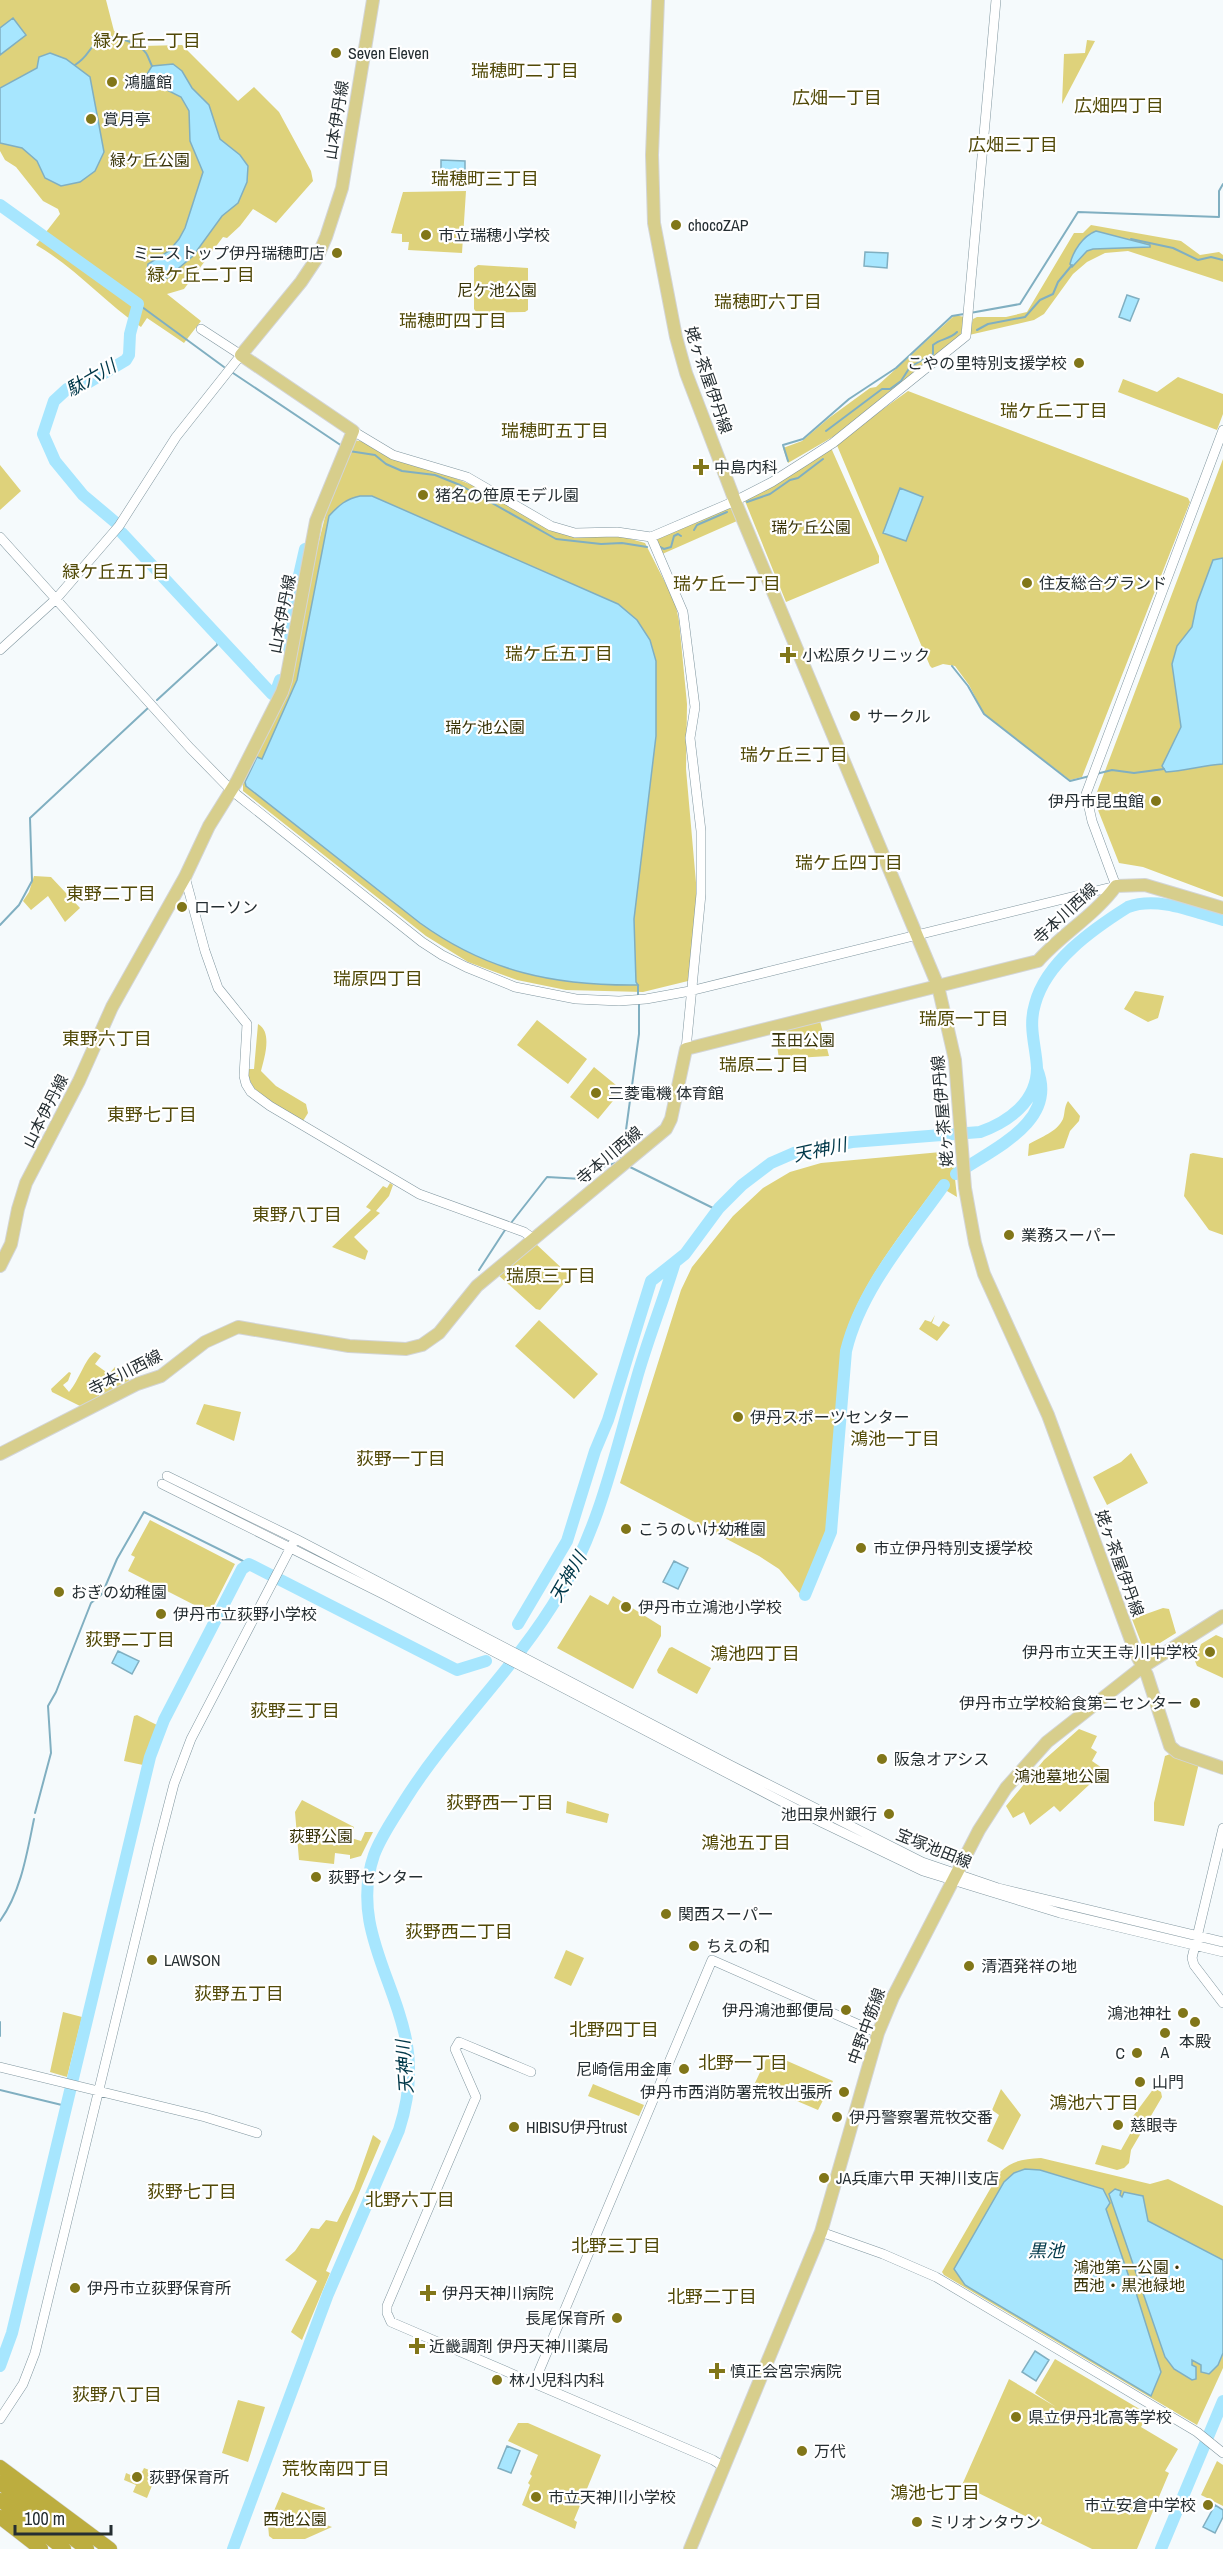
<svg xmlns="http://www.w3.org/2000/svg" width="1223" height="2549" font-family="'Archivo Narrow','Noto Sans JP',sans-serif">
<rect width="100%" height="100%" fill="#f5fafc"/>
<path fill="#ded27b" d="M0,0H106L114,31L142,46L182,45L238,101L254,87L279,112L311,171L313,181L276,223L253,209L240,226L227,238L223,237L184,289L167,294L201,321L184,343L147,318L141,327C104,302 75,267 36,245L60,214L58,209L43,201L16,167L5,160L0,151Z
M1087,40L1095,41L1062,104L1064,54L1085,53Z
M466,191L462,253L408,250L409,242H402V234L391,233L403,192Z
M1091,225L1181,241L1200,255L1219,252L1223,255V282L1128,251L1105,253L1087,262L1073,274L1044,314L1034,320L969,335L973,319L977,317H1006L1027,312L1074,233H1083Z
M478,265L528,268V310L525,312L477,313L474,309V268Z
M955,315L964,317L961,335L836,435L788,463L783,448L802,441L829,418L870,388L876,387Z
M1178,377L1223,394V414L1217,430L1118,392L1123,379L1157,392Z
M908,391L1188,498L1190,502L1082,777L1070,780L984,714L969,685L955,666L943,664L932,668L930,666L836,443Z
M353,440L366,442L484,490L554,531L620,536L645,543L675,602L679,621L687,704L686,769L697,894L688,981L643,992L566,990L517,980L468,962L426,936L243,791V782L289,682L311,573L328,505Z
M830,450H832L879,556V563L786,602L745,501Z
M1223,459V897L1143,867L1119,863L1094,800Z
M0,465L21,491L0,510Z
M731,507L737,521L660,555L654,539Z
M34,876L51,877L80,908L65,922L48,896L31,910L23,901L29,892Z
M1135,991L1164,996L1158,1018L1148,1022L1124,1009Z
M537,1020L587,1059L568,1084L517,1045Z
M820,1021L829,1056L779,1059L775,1031Z
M258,1024C273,1032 264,1059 261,1071L276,1086L306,1104L308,1113L303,1121C283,1109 247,1096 248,1069H254Z
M594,1067L622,1090L598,1119L570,1097Z
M1068,1101L1080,1116L1079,1121L1070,1131L1064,1148L1028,1156L1029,1144C1041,1137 1057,1132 1063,1119C1065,1113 1064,1107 1068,1101Z
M952,1151L957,1197L937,1185C901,1235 855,1289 841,1350L826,1531L800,1594L779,1569L759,1556L620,1483L681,1290L692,1267L733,1216L763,1188L790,1172L821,1163Z
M1193,1153L1223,1158V1235L1209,1230L1184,1196L1190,1154Z
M390,1183L393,1185L389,1196L376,1211L380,1213L354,1237L368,1251L365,1260L332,1247L371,1210L366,1207L383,1186L387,1188Z
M536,1244L568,1274L569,1278L540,1310L536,1309L497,1274Z
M935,1315L932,1323L939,1327L943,1321L950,1325L937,1341L919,1329L925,1320L931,1322Z
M539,1320L598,1374L574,1399L515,1346Z
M95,1352L101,1356L95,1364L109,1374L115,1367L129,1378V1382L86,1409L52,1392L51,1389L69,1372L71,1373L68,1381L63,1385L69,1392C80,1379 84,1360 95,1352Z
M204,1404L241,1412L234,1441L196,1424Z
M1131,1453L1148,1483L1107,1505L1093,1477L1121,1462Z
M150,1520L235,1564L210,1613L128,1571L135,1557L131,1555Z
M590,1595L608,1605L613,1596L661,1626V1636L633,1689L557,1648Z
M1163,1608L1169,1609L1176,1633L1147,1651L1144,1650L1132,1619Z
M1216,1635L1223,1638V1678L1197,1666L1195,1661L1201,1644Z
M672,1647L711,1668L697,1694L658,1673L657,1670L669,1648Z
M137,1715L157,1725L143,1765L124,1761L134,1716Z
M1079,1729L1097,1736L1091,1748L1097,1752L1092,1761L1105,1770L1060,1812L1054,1806L1030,1825L1024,1812L1013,1818L1006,1806L1044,1760Z
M1170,1754L1199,1763L1184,1826L1154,1821V1803L1165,1756Z
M302,1800L354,1827L351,1838L361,1841L365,1832H373L361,1856L350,1859V1855L335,1853L334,1864L299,1860L295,1812Z
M567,1801L609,1814L607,1823L566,1813Z
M566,1950L584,1958L571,1986L554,1978Z
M63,2012L82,2017L67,2077L50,2072Z
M769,2053L833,2081L818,2110L755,2083Z
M593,2084L644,2105L639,2116L588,2096Z
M1154,2088L1161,2092L1162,2097L1131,2150L1129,2163L1124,2168L1117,2170L1095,2164L1102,2145L1121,2150L1135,2125L1131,2119Z
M1001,2089L1021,2115L1003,2150L987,2141L999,2115L992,2110Z
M373,2135L381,2141L326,2271L330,2273L302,2340L291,2332L317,2281L285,2260L295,2251L311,2228L319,2229L326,2220L337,2222L354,2189Z
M1041,2158L1150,2184L1168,2179L1223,2206V2368L1197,2425L944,2275L942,2272L1000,2172C1013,2160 1024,2159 1041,2158Z
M1055,2359L1148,2414L1141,2427L1178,2449L1165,2471L1169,2473L1137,2549H1092L962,2485L1009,2379L1056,2407L1035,2393Z
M238,2400L265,2407L248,2462L222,2453Z
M518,2423H528L601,2455L574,2520L577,2522L575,2529L522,2505L530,2485L528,2483L532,2476L530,2474L538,2455L508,2441Z
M1217,2461L1223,2465V2506L1201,2495Z
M144,2468L157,2473L147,2498L133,2492L136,2485L124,2480L126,2473L133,2476L136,2470L142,2472Z
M282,2492L325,2508L321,2523L332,2527L305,2539H273L269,2536L268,2525Z"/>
<path fill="#a7e6fe" stroke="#80afc1" stroke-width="1.5" d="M13,18L26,35L0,55V28Z
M50,53L66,59L90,77L104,152L95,171L80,182L61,186L45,178L37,161L22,148L0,143V88L37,68L39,57Z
M173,64L182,71L192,88L209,105L220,139L240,155L248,166L247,182L238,203L222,216L193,256L167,278L157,281L147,273L148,264L169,251L179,239L185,228L203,172L190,141L189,111L181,97L151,82L147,74L152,66Z
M441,160L465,161V175H441Z
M1096,231L1150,245V247L1093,249L1087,251L1072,267L1070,264C1073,251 1083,236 1096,231Z
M865,252L888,253L887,268L864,266Z
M1127,295L1139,299L1130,321L1119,317Z
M900,488L923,497L906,541L883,533Z
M360,496H372L618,604L637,620L650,640L656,661V736L634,919L636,982L638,985C555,986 488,972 420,923L246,786L245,782L257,757L262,759L297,680L329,516C339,505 346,499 360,496Z
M1223,558V764C1203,765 1186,771 1166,772L1162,766L1181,727L1172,664L1177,646L1192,627L1197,603L1213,560Z
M674,1561L688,1568L678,1589L663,1582Z
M118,1651L139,1661L132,1674L112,1663Z
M1025,2169L1040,2170L1103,2189L1110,2203L1106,2209L1129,2277L1132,2280L1161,2372L1151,2396L965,2285L954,2269L1004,2182L1014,2173Z
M1115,2189L1121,2191L1120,2195L1122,2197L1124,2192L1143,2196L1148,2221L1223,2260V2353L1218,2365L1209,2374L1201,2372V2365L1192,2360V2365L1196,2367V2379L1192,2380L1174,2369L1165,2357L1109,2194Z
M1035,2351L1049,2360L1036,2381L1022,2372Z
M507,2446L520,2451L511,2473L498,2468Z
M1215,2505L1223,2510V2517L1215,2533L1203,2527Z"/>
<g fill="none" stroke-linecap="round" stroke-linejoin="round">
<path stroke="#80afc1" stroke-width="2" d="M75,65C89,56 88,49 98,41C109,32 138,42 146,53C148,56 150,62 152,66
M1131,239L1173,248L1198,260L1211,257L1223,260
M138,304L224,367
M970,313L1020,304L1078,212L1219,217V191L1223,184
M977,330L988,324L1025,317L1040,300L1053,294L1058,282L1072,265
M233,373L342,446
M826,431L882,389H890L901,381L910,367L933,354V345C941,338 949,340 957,332
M349,451L375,455L386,464L402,471L435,475L460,485L556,539L601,544L622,543L647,547
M788,461L783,445L803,439L849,399L896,368L952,316L964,314
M747,502L770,494L790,480L798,478L823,459
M694,530L697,525L727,512
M660,547L664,549L671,547L674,536L678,534L681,536
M952,666L968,686L984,714L1070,781L1090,776
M157,700L217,645L218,636
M1096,774L1112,770L1134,773L1164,769
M0,925L19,905L32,881L30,818L148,708
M638,985V997
M623,1161L619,1156L623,1152L639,1034V1003
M630,1167L717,1210
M511,1223L547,1177L582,1179L602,1167L616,1163
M479,1270L505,1230
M35,1813L51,1753L48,1706L56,1692L91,1603L102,1594L117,1559L144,1512L249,1564
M0,1921C21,1892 27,1853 34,1819
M0,2022V2036
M0,2090L66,2106"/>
<path stroke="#a7e6fe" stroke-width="12" d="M0,205L138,304L130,334L129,355L126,360L89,382L67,389L54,401L43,434L55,461L83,495L115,522
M122,533L272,694H275L280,680
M288,649L292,606L305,549
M956,1174C992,1149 1059,1122 1037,1069
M805,1595L831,1532L846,1351C861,1289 908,1236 944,1185
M518,1624L567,1541L595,1451L608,1420L651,1281L675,1262
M0,2366L12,2333L150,1757L164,1720L242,1569L249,1564L451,1667L457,1670L486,1661
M233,2549L328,2294L399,2130C408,2102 412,2075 407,2045C396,1980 350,1925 374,1855C381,1836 394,1818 405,1800C451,1727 516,1668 560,1593C599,1529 615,1453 636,1381C647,1341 663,1302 675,1262L685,1254L719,1208L742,1185L771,1163L794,1153L852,1142L980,1132C1008,1122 1037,1102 1037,1068C1036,1046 1028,1027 1035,1004C1046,962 1093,929 1128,907C1158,896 1194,912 1223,920
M1161,2549L1223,2401"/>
<defs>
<path id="minor" d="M353,431L393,455L467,477L551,526L575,533L617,532L651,537L735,501L772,482L805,461L833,443L966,336L996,0
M0,537L190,748L231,790L422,942L442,955L466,967L515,987L576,999L619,1001L646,999L690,991L1116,886L1092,821L1086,794L1223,430
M651,537L683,612L695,707L690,738L701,831V894L686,1049
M0,650L56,599L119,526L176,437L241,355L201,329
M185,877L205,951L218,988L247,1024L244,1076L246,1084L251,1092L270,1106L419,1194L524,1232L534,1239
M167,1476L296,1539L730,1765L922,1862L998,1888L1223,1942
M162,1484L383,1594L823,1823L923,1871L1060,1913L1223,1952
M1223,1828L1192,1958L1194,1965L1223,2003
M0,2067L205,2117L257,2133
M531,2072L459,2042L455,2049L476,2097L387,2306V2313L391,2322L713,2460L724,2467
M821,2232L883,2254L936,2277L1197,2432L1223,2453
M534,2383L712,1960L878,2033
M0,2419L23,2384L35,2353L158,1846L174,1784L191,1739L293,1543"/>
<path id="major" d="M658,0L652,155L654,223L676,337L686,373L735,501L938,986L955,1060L965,1188L975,1243L984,1274L1048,1415L1136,1654L1147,1675L1170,1746L1177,1752L1223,1768
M0,1266L11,1244L18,1209L26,1183L79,1081L112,1007L185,877L209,826L237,781L282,692L286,680L316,521L353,431L241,355L301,282L317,258L326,237L342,188L373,0
M0,1454L137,1384L161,1376L205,1342L238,1327L349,1346L406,1349L422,1345L439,1333L477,1286L666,1129L671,1119L686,1049L1038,961C1062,934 1095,915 1116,886L1145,885L1223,908
M690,2549L821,2232L878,2033L893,1997L979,1830L1006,1788L1047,1742L1141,1668L1223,1616"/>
<path id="highway" d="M0,2467L110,2549
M0,2483L87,2549
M0,2500L64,2549
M0,2517L41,2549"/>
</defs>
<use href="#minor" stroke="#80969f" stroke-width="10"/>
<use href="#major" stroke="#d3d5d6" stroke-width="14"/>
<use href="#highway" stroke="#d3d5d6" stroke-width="15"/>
<use href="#minor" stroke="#fff" stroke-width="9"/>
<use href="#major" stroke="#d7ce8c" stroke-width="12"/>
<use href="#highway" stroke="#bcad3f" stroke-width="14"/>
</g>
<g fill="#817619" stroke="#fff" stroke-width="2">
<circle cx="336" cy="53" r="6"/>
<circle cx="112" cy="82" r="6"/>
<circle cx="91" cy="119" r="6"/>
<circle cx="676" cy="225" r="6"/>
<circle cx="426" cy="235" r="6"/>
<circle cx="337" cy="253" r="6"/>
<circle cx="1079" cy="363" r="6"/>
<path d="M698 458h6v6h6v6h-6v6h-6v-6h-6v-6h6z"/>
<circle cx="423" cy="495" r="6"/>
<circle cx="1027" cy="583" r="6"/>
<path d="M785 646h6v6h6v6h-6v6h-6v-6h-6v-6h6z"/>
<circle cx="855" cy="716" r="6"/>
<circle cx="1156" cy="801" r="6"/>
<circle cx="182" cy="907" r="6"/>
<circle cx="596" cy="1093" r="6"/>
<circle cx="1009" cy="1235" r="6"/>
<circle cx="738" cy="1417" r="6"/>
<circle cx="626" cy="1529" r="6"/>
<circle cx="861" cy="1548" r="6"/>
<circle cx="59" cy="1592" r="6"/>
<circle cx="626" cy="1607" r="6"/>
<circle cx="161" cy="1614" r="6"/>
<circle cx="1210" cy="1652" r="6"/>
<circle cx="1195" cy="1703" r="6"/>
<circle cx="882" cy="1759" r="6"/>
<circle cx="889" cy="1814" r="6"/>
<circle cx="316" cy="1877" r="6"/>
<circle cx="666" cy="1914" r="6"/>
<circle cx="694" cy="1946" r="6"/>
<circle cx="152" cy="1960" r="6"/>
<circle cx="969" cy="1966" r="6"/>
<circle cx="846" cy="2010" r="6"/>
<circle cx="1183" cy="2013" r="6"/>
<circle cx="1195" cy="2022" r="6"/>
<circle cx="1165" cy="2033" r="6"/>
<circle cx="1137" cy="2053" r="6"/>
<circle cx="684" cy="2069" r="6"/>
<circle cx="1140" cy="2082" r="6"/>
<circle cx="844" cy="2092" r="6"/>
<circle cx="837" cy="2117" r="6"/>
<circle cx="1118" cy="2125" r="6"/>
<circle cx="514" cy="2127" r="6"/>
<circle cx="824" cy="2178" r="6"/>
<circle cx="75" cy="2288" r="6"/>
<path d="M425 2284h6v6h6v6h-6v6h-6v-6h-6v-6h6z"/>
<circle cx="617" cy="2318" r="6"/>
<path d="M414 2337h6v6h6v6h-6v6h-6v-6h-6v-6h6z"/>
<path d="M714 2362h6v6h6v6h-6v6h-6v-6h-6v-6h6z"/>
<circle cx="497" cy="2380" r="6"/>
<circle cx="1016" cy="2417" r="6"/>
<circle cx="802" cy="2451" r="6"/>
<circle cx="137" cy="2477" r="6"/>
<circle cx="536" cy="2497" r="6"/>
<circle cx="1208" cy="2505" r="6"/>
<circle cx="917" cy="2522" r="6"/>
</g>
<g text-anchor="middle" stroke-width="4.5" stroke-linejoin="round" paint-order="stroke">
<g font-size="16" fill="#252e32" stroke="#fff" text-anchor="start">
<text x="348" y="59">Seven Eleven</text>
<text x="124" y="88">鴻臚館</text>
<text x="103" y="125">賞月亭</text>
<text x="688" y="231">chocoZAP</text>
<text x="438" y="241">市立瑞穂小学校</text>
<text x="325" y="259" text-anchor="end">ミニストップ伊丹瑞穂町店</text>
<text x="1067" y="369" text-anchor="end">こやの里特別支援学校</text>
<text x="714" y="473">中島内科</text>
<text x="435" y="501">猪名の笹原モデル園</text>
<text x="1039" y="589">住友総合グランド</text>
<text x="802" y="661">小松原クリニック</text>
<text x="867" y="722">サークル</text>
<text x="1144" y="807" text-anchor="end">伊丹市昆虫館</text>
<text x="194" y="913">ローソン</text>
<text x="608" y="1099">三菱電機 体育館</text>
<text x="1021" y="1241">業務スーパー</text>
<text x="750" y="1423">伊丹スポーツセンター</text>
<text x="638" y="1535">こうのいけ幼稚園</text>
<text x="873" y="1554">市立伊丹特別支援学校</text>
<text x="71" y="1598">おぎの幼稚園</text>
<text x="638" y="1613">伊丹市立鴻池小学校</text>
<text x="173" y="1620">伊丹市立荻野小学校</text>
<text x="1198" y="1658" text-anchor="end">伊丹市立天王寺川中学校</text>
<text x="1183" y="1709" text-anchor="end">伊丹市立学校給食第ニセンター</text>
<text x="894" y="1765">阪急オアシス</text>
<text x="877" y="1820" text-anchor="end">池田泉州銀行</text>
<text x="328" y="1883">荻野センター</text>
<text x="678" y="1920">関西スーパー</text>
<text x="706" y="1952">ちえの和</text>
<text x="164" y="1966">LAWSON</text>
<text x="981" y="1972">清酒発祥の地</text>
<text x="834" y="2016" text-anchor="end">伊丹鴻池郵便局</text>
<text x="1171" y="2019" text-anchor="end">鴻池神社</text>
<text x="1195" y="2047" text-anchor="middle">本殿</text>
<text x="1165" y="2058" text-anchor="middle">A</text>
<text x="1125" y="2059" text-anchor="end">C</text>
<text x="672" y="2075" text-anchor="end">尼崎信用金庫</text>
<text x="1152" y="2088">山門</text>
<text x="832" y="2098" text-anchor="end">伊丹市西消防署荒牧出張所</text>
<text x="849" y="2123">伊丹警察署荒牧交番</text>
<text x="1130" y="2131">慈眼寺</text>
<text x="526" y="2133">HIBISU伊丹trust</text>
<text x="836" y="2184">JA兵庫六甲 天神川支店</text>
<text x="87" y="2294">伊丹市立荻野保育所</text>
<text x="442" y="2299">伊丹天神川病院</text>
<text x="605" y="2324" text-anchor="end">長尾保育所</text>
<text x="429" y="2352">近畿調剤 伊丹天神川薬局</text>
<text x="730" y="2377">慎正会宮宗病院</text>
<text x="509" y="2386">林小児科内科</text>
<text x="1028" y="2423">県立伊丹北高等学校</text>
<text x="814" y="2457">万代</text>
<text x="149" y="2483">荻野保育所</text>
<text x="548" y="2503">市立天神川小学校</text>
<text x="1196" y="2511" text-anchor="end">市立安倉中学校</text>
<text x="929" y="2528">ミリオンタウン</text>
</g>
<g font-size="16" fill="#252e32" stroke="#fff">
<text transform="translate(336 120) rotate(-81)" y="6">山本伊丹線</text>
<text transform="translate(709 380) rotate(71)" y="6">姥ヶ茶屋伊丹線</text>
<text transform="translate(282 614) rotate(-79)" y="6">山本伊丹線</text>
<text transform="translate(1065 913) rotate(-43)" y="6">寺本川西線</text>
<text transform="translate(45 1111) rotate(-63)" y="6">山本伊丹線</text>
<text transform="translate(942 1111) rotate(-95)" y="6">姥ヶ茶屋伊丹線</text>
<text transform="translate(609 1155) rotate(-40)" y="6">寺本川西線</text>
<text transform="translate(125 1372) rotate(-27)" y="6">寺本川西線</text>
<text transform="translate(1120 1563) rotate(70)" y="6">姥ヶ茶屋伊丹線</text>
<text transform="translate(934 1848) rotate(22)" y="6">宝塚池田線</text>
<text transform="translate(866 2026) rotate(-70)" y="6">中野中筋線</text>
</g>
<g font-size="16" fill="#373206" stroke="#fff">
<text x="150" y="166">緑ケ丘公園</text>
<text x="497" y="296">尼ケ池公園</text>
<text x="811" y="533">瑞ケ丘公園</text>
<text x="485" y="733">瑞ケ池公園</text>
<text x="803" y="1046">玉田公園</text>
<text x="1062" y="1782">鴻池墓地公園</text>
<text x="321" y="1842">荻野公園</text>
<text x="1129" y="2273">鴻池第一公園・<tspan x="1129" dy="18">西池・黒池緑地</tspan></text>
<text x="295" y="2525">西池公園</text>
</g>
<g font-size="18" fill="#514907" stroke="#fff">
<text x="147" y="47">緑ケ丘一丁目</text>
<text x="525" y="77">瑞穂町二丁目</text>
<text x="837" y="104">広畑一丁目</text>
<text x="1119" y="112">広畑四丁目</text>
<text x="1013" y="151">広畑三丁目</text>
<text x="485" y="185">瑞穂町三丁目</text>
<text x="201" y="281">緑ケ丘二丁目</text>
<text x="768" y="308">瑞穂町六丁目</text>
<text x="453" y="327">瑞穂町四丁目</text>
<text x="1054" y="417">瑞ケ丘二丁目</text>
<text x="555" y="437">瑞穂町五丁目</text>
<text x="116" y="578">緑ケ丘五丁目</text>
<text x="727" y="590">瑞ケ丘一丁目</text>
<text x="559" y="660">瑞ケ丘五丁目</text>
<text x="794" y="761">瑞ケ丘三丁目</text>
<text x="849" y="869">瑞ケ丘四丁目</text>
<text x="111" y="900">東野二丁目</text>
<text x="378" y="985">瑞原四丁目</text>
<text x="964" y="1025">瑞原一丁目</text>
<text x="107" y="1045">東野六丁目</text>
<text x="764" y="1071">瑞原二丁目</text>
<text x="152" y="1121">東野七丁目</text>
<text x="297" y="1221">東野八丁目</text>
<text x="551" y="1282">瑞原三丁目</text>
<text x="895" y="1445">鴻池一丁目</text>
<text x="401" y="1465">荻野一丁目</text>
<text x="130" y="1646">荻野二丁目</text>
<text x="755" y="1660">鴻池四丁目</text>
<text x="295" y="1717">荻野三丁目</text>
<text x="500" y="1809">荻野西一丁目</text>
<text x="746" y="1849">鴻池五丁目</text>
<text x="459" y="1938">荻野西二丁目</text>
<text x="239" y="2000">荻野五丁目</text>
<text x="614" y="2036">北野四丁目</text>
<text x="743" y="2069">北野一丁目</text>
<text x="1094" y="2109">鴻池六丁目</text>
<text x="192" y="2198">荻野七丁目</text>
<text x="410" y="2206">北野六丁目</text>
<text x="616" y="2252">北野三丁目</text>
<text x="712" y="2303">北野二丁目</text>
<text x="117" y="2401">荻野八丁目</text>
<text x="336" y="2475">荒牧南四丁目</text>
<text x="935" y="2499">鴻池七丁目</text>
</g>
<g font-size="18" font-style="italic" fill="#003849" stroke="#fff">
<text transform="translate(91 378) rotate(-30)" y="6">駄六川</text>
<text transform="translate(820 1150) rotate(-12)" y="6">天神川</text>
<text transform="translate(568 1577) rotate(-60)" y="6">天神川</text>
<text transform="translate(405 2067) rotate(-94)" y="6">天神川</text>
<text x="1046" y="2257">黒池</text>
</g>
</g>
<path d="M15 2525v9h96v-9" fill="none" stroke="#252e32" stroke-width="3"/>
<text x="24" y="2525" font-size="18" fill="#252e32" stroke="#ffffff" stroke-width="4.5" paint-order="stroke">100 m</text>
</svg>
